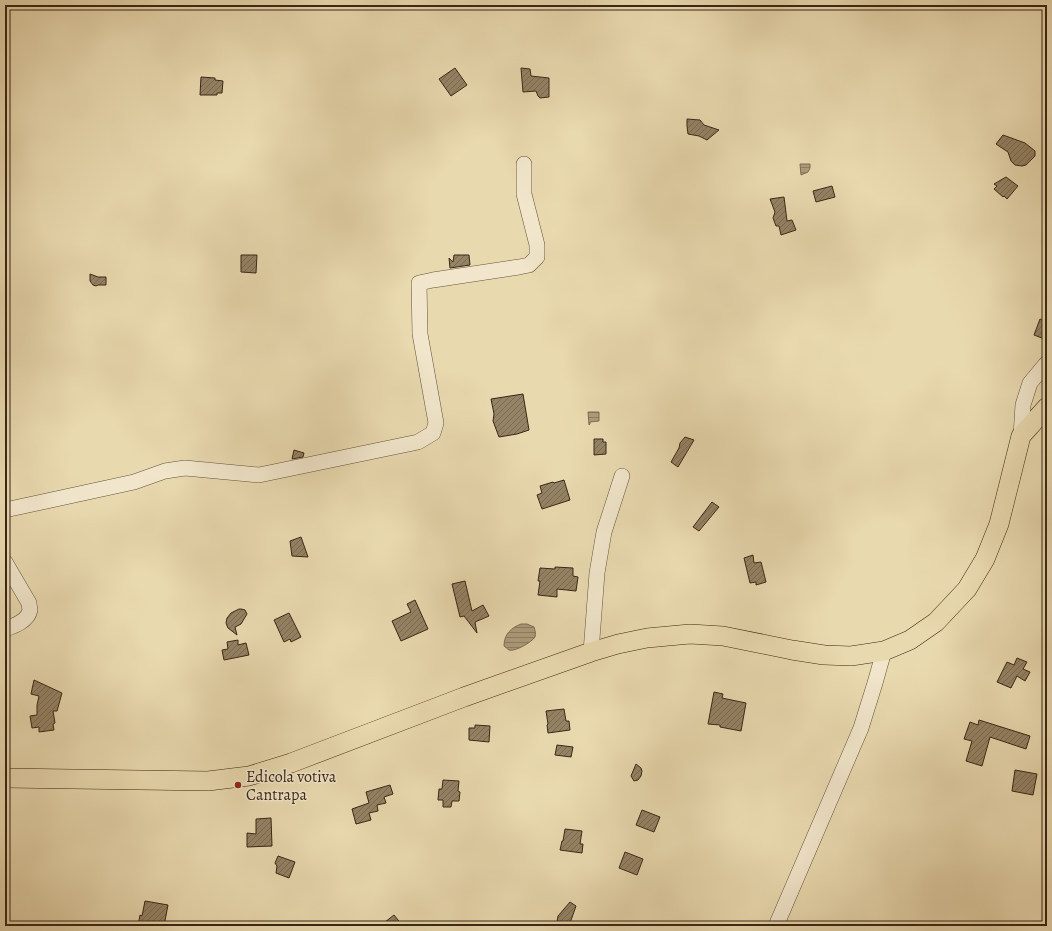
<svg xmlns="http://www.w3.org/2000/svg" width="1052" height="931" font-family="Alegreya,serif">
<defs>
<pattern id="water-rules" width="6" height="5" patternUnits="userSpaceOnUse"><rect width="6" height="5" fill="#ad9c7b"/><path d="M0 2.5h6" fill="none" stroke="#8e7f64"/></pattern>
<pattern id="building-hatch" width="6" height="6" patternUnits="userSpaceOnUse"><rect width="6" height="6" fill="#948365"/><path d="M-1 1l2-2M0 6l6-6M5 7l2-2" fill="none" stroke="#7a6b52"/></pattern>
</defs>
<rect width="100%" height="100%" fill="#e9d9af"/>
<filter id="stains"><feTurbulence type="fractalNoise" baseFrequency=".005" numOctaves="4"/><feColorMatrix values="0 0 0 0 .2 0 0 0 0 .09 0 0 0 0 .02 0 0 0 .5 -.17"/></filter>
<radialGradient id="worn" r=".72"><stop offset=".6" stop-color="#630" stop-opacity="0"/><stop offset="1" stop-color="#630" stop-opacity=".3"/></radialGradient>
<path fill="url(#water-rules)" stroke="#7e6d52" d="M800,164H810V168L808,172L801,175Z
M588,412H599V421L590,422V424L589,425Z
M521,624H527L534,627C535,630 536,633 535,637C532,642 515,652 509,650C507,649 506,647 504,646C504,634 511,628 521,624Z"/>
<path fill="url(#building-hatch)" stroke="#382615" d="M455,68L467,85L451,96L439,79Z
M521,68L530,69L531,76L549,78V97L540,98L538,96L536,91L523,92Z
M201,77L215,78V80L223,81L222,93H217V95H200Z
M687,119L700,120L704,125L719,130L707,140L699,136L688,134L687,126Z
M1003,135L1025,143L1035,151V156L1026,165L1022,166L1015,165L1011,161L1008,152L996,144Z
M1006,177L1018,186L1007,199L1004,196L1003,197L994,189L997,186L994,184Z
M832,186L835,197L816,202L813,191Z
M784,197L787,221L792,220L796,230L781,235L779,226H776L773,218L775,212L770,199Z
M241,255H257L256,273L241,272Z
M454,255H469L470,265L450,268L449,258L453,262Z
M90,274L98,277H106V285H98L96,286L93,285L90,281Z
M1040,319L1047,322V340L1034,335Z
M523,394L529,430L517,434L499,437L493,421L494,414L491,399Z
M685,437L694,440L678,467L671,462L679,448L680,443Z
M594,439H603V442H606V454L594,455Z
M294,450L304,453L303,457L292,459Z
M564,480L570,500L542,509L537,495L542,493L540,486L553,482L554,483Z
M712,502L719,507L699,531L693,527Z
M301,537L308,557L292,556L290,541Z
M753,555L754,563L761,562L766,582L756,585V582L750,583L744,558Z
M555,567L573,568V576L578,577L576,591L557,589V597L538,595L540,581H538L540,568L555,569Z
M465,581L472,611L483,605L489,616L475,622L477,633L464,616L460,617L452,584Z
M415,600L428,629L401,641L392,621L411,612L407,604Z
M239,609H241L245,610L247,614L241,624L235,627L237,635L228,628L226,623L227,618L231,613Z
M289,613L301,637L291,642L290,639L284,642L274,620Z
M238,640V645L246,643L249,655L224,660L222,650L228,649L227,642Z
M1017,658L1027,662L1023,669L1030,672L1025,681L1017,676L1011,688L997,682L1007,662L1014,665Z
M34,680L62,693L57,711H53L55,723L53,724L54,730L39,732V727L32,728L30,716L37,715V705L39,696L31,694Z
M714,692L723,694L722,698L746,703L741,731L720,727V725L708,724Z
M564,709L566,721H569L570,730L548,733L547,725L548,724L546,711Z
M979,720L1030,736L1026,749L990,737L982,766L966,761L972,741L964,739L970,722L978,725Z
M475,725L490,726L489,742L469,740V728H475Z
M557,745L573,747L571,757L555,755Z
M636,764L641,768L642,771L641,776L638,780L634,781L631,776Z
M1015,770L1037,774L1033,795L1012,791Z
M443,780L459,781L458,791L460,792L459,801H452L451,807H443V800H438L439,789H442Z
M390,785L393,794L384,797L386,803L377,805L378,811L369,813L371,820L356,824L352,809L369,803L366,792Z
M642,810L660,817L654,832L636,825Z
M271,818L272,846L247,847V833L256,834V819Z
M565,829L582,831L580,844H583L582,853L560,850L562,841H563Z
M625,852L643,859L637,875L619,868Z
M278,856L295,862L289,878L276,873L277,866L275,863Z
M145,901L168,905L164,926L156,924V926H138L140,915L142,916Z
M570,902L576,906L569,926H559L557,922L558,916Z
M394,915L403,926H380Z"/>
<g fill="none" stroke-linecap="round" stroke-linejoin="round">
<defs>
<path id="minor" d="M1021,436L1023,405L1030,383L1045,365L1047,363
M5,510L134,482L165,471L185,468L259,475L418,442L433,433L436,423L420,334L419,283L433,280L519,267L529,265L537,257V245L524,194V164
M5,562L29,603C29,606 30,608 30,610C28,621 14,626 5,629
M591,652L597,573L604,532L622,476
M776,926L861,728L875,683L884,651"/>
<path id="major" d="M5,778L208,781L249,776L291,763L464,697L591,652L618,644L647,638L690,634L723,636L792,650L824,655L851,656L884,651L910,640L936,622L967,589L985,559L999,524L1021,436L1047,407"/>
</defs>
<use href="#minor" stroke="#64533c" stroke-width="16"/>
<use href="#major" stroke="#382615" stroke-width="20"/>
<use href="#minor" stroke="#f1e6cb" stroke-width="15"/>
<use href="#major" stroke="#e9d9af" stroke-width="19"/>
</g>
<circle fill="#8f2418" stroke="#f1e6cb" stroke-width="1.5" cx="238" cy="785" r="4"/>
<g text-anchor="middle" stroke-width="3" stroke-linejoin="round" paint-order="stroke">
<g font-size="16" fill="#382615" stroke="#f1e6cb" text-anchor="start">
<text x="246" y="782">Edicola votiva<tspan x="246" dy="18">Cantrapa</tspan></text>
</g>
</g>
<rect width="1052" height="931" fill="none" stroke="#e9d9af" stroke-width="20"/>
<rect x="6" y="6" width="1040" height="919" fill="none" stroke="#382615" stroke-width="2"/>
<rect x="10" y="10" width="1032" height="911" fill="none" stroke="#382615"/>
<rect width="100%" height="100%" filter="url(#stains)"/>
<rect width="100%" height="100%" fill="url(#worn)"/>
</svg>
